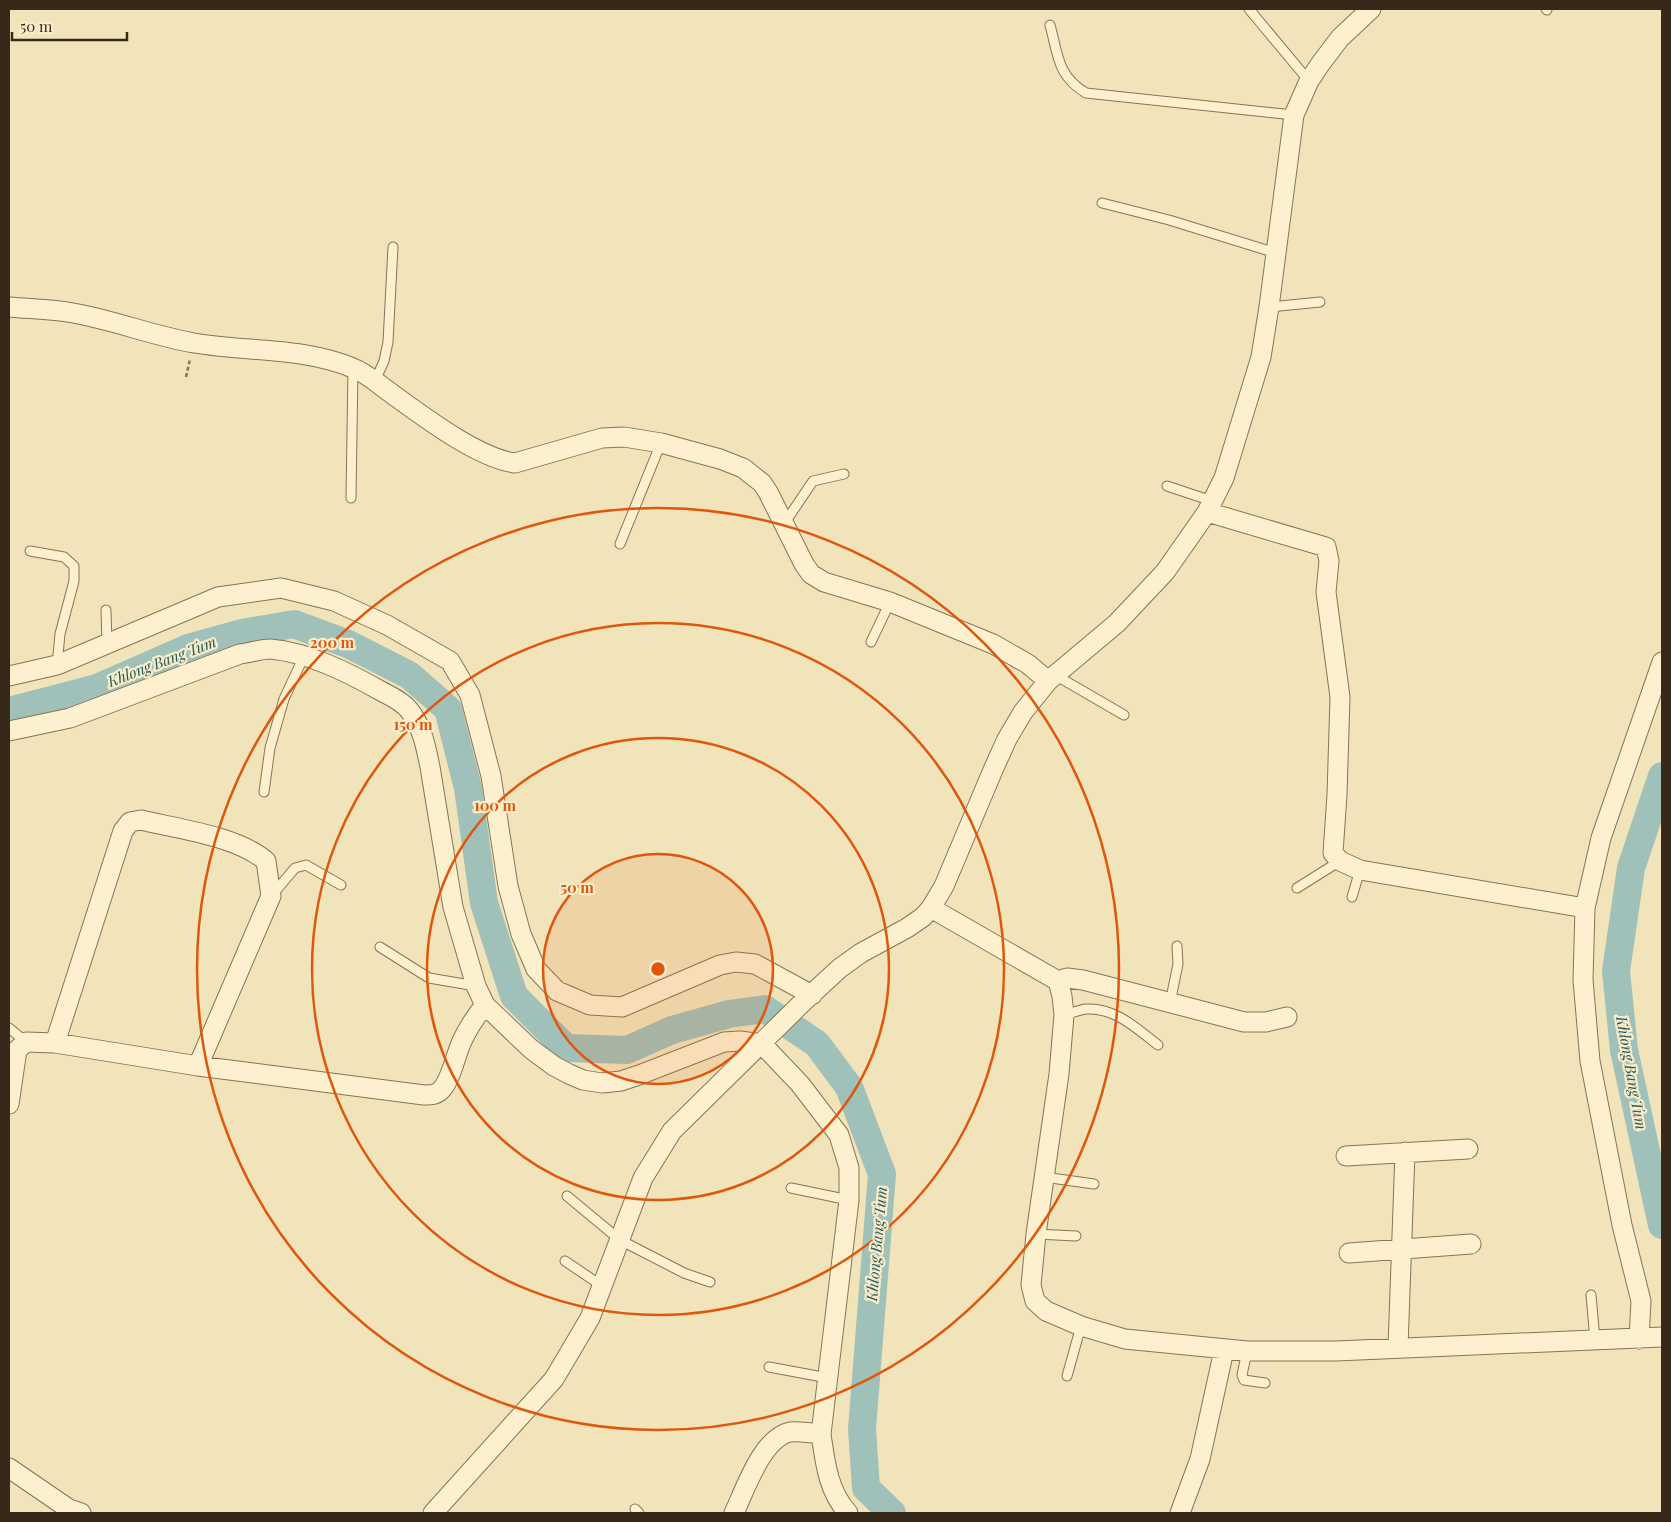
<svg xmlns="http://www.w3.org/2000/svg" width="1671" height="1522" font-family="'Playfair Display',serif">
<rect width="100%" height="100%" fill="#f1e4bb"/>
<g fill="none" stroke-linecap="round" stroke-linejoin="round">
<path stroke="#a0c1b9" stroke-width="28" d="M9,711L97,688L188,648L242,633L294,624L348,644L409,675L448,709L468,788L484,903L514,996L566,1048L627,1050L672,1030L729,1014L765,1009L817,1044L849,1087L882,1174L862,1429L866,1488L892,1513
M1662,776L1631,868L1616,971L1624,1050L1662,1225"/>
<defs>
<path id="service" d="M1249,9L1309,81
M1546,9L1547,10
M1050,25C1058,54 1057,76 1086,93L1294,115
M1102,203L1169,220L1276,253
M1269,307L1320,302
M375,381L384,361L388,342L393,247
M1167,486L1212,501
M351,498L353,368
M784,524L813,481L844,474
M620,544L661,443
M30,551L64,557L74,566V581L60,634L57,665
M106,610L107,644
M871,642L890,602
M1055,675L1124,715
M264,792L270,748L284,699L304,656
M1297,888L1340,861
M273,894L295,868L306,865L341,885
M1352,897L1360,870
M380,947L429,978L476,986
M1170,1003L1178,964L1177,946
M1064,1015C1071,1013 1079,1010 1086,1009C1115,1007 1137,1029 1158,1045
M9,1028L26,1042
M1044,1177L1094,1184
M791,1188L849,1200
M567,1196L620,1240L684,1273L710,1282
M1036,1234L1076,1236
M565,1261L602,1286
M1591,1295L1595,1340
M1247,1351L1242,1375L1244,1380L1265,1383
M769,1367L828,1378
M1067,1376L1081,1326
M635,1509L639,1513"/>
<path id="minor" d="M9,307C30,309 52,309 73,313C114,320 153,336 194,343C247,352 303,347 353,368C366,373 377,383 388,391C420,414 477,458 515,463L602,438L624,437L661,443L720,459L743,468L762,483L768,492L804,564L811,574L824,582L890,602L993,644L1028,664L1048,681
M1207,512L1326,547L1329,561L1326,592L1340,697L1337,795L1333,853L1340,861L1360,870L1585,908
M9,676L57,665L218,597L281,588L334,601L387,625L450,661L470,695L491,776L508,886L521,934L536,969L557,991L590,1005L622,1007L720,965L736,962L755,964L812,995
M9,731L70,718L240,654C249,653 261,649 270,649C308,652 349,673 381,691C390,696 402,701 409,710C422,726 426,747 430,767L453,907L476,986L485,1005L531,1049L554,1066L569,1074L583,1080L602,1083L621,1081L639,1075L724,1042L740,1041L762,1044L800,1084L839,1135L849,1168V1200L821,1434C825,1462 828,1491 848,1513
M931,908L1058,981L1062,996L1064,1015L1059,1074L1036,1234L1031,1285L1035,1301L1046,1311L1081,1326L1125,1339L1247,1351H1336L1662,1337
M1058,981L1067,978L1083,980L1244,1022H1266L1287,1017
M55,1043L123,831L130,822L141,820C178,829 237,836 266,861L271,896L198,1066
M9,1104L17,1050L26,1042L55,1043L198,1066L424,1095C431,1095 437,1095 442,1089C451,1079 456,1054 462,1041C468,1028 476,1016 485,1005
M1346,1156L1468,1149
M1349,1253L1471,1244
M1639,1339L1641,1301L1622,1225L1590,1061L1583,980L1585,908L1601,838L1662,662
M1398,1347L1405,1152
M9,1468L69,1509L81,1513
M433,1513L554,1379L590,1318L643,1178L672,1131L803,1002L840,968L861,953L907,928L923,917L931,908L944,886L993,770L1007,739L1023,712L1048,681L1117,623L1165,572L1207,512L1224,478L1261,357L1269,307L1294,115L1309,81L1321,63L1340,38L1371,9
M734,1513C745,1490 762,1438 790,1432C799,1431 812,1433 821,1434
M1180,1513L1200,1459L1224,1350"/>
</defs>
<use href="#service" stroke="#897354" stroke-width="11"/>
<use href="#minor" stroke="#897354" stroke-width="21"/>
<path stroke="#897354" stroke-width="2.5" stroke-dasharray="4 2.5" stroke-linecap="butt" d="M186,377L190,359"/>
<use href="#service" stroke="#fcf0cf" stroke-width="9"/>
<use href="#minor" stroke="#fcf0cf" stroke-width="19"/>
</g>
<circle cx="658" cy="969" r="115" fill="#df570d" fill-opacity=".12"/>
<g fill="none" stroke="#df570d" stroke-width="2.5">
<circle cx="658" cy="969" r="115"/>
<circle cx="658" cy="969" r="231"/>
<circle cx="658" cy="969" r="346"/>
<circle cx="658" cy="969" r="461"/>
</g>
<g text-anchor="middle" stroke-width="4.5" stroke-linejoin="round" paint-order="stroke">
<g font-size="15" font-style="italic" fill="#285858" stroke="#f8edcb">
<text transform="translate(162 662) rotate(-21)" y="5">Khlong Bang Tum</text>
<text transform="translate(1631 1073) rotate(80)" y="5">Khlong Bang Tum</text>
<text transform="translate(877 1244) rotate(-85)" y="5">Khlong Bang Tum</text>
</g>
</g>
<circle cx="658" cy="969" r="8" fill="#df570d" stroke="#f8edcb" stroke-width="2.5"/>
<g font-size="15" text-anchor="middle" font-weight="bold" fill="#df570d" stroke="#f8edcb" stroke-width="4.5" stroke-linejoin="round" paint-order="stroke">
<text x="332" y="648">200 m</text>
<text x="413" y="730">150 m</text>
<text x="495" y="811">100 m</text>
<text x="577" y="893">50 m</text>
</g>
<rect width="1671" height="1522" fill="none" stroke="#37291a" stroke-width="20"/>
<path d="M12 32v8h115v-8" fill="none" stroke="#37291a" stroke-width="2.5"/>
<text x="20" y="32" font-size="15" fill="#37291a" stroke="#f8edcb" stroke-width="4" paint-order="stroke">50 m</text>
</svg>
